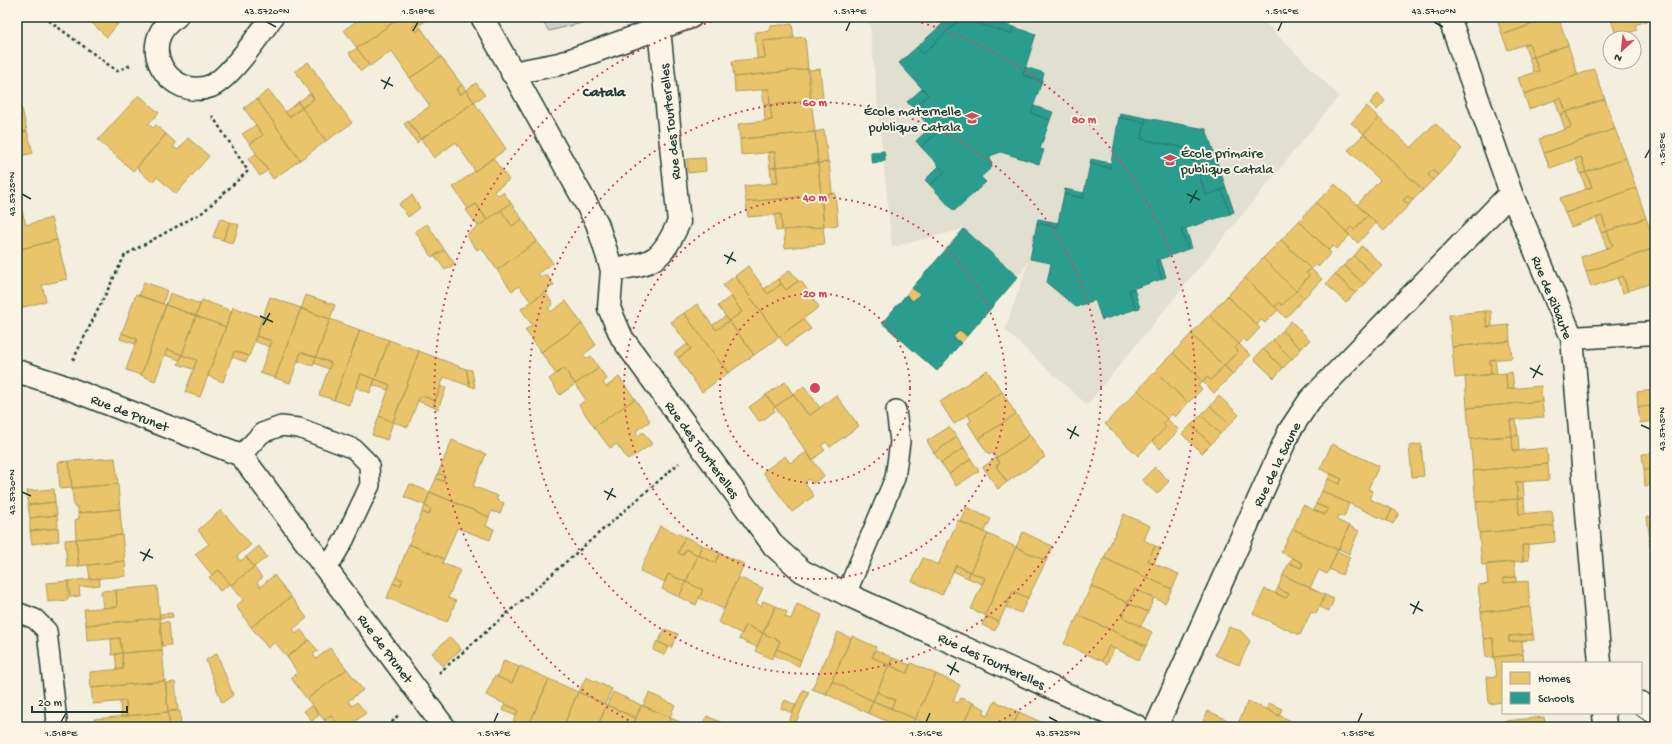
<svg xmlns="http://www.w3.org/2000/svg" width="1672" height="744" font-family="'Gochi Hand',sans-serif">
<rect width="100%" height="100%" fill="#f3eede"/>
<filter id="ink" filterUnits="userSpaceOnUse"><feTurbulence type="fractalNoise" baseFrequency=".025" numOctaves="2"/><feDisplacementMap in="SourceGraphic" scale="8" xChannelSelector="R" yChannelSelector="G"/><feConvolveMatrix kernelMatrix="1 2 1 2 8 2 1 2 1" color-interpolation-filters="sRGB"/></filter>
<g filter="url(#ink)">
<path fill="#e1dfd0" d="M869,17H1259L1339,96L1087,405L1005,330L1029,261L1018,277L964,229L892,247Z"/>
<path fill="#d0d1c2" stroke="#78877b" d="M539,17H606L549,31Z"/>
<path fill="#e9c46a" stroke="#ac9c5a" d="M85,17H115L112,20L117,25L107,37Z
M115,17H118L121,20L117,25L112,20Z
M362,17H401L357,48L344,30Z
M401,17H414L418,23L412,27L416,32L421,28L441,57L410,78L391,51L370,66L357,48Z
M414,17H432L419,25L421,28L416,32L412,27L418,23Z
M1502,17H1552L1502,35L1497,19Z
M1552,17H1558L1568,45L1534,57L1529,43L1508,50L1502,35Z
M1610,17H1655V18L1635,25L1637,30L1617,37Z
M792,24L794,38L763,41L765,58H757L755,32L770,31V26Z
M805,37L808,69L734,77L732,61L765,58L763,41Z
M1529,43L1534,57L1529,58L1524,45Z
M1568,45L1578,75L1524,94L1518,78L1539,71L1534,57Z
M357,48L369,65L361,71L349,53Z
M441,57L462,85L456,89L460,95L466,90L474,102L421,139L408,121L430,106L410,78Z
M1534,57L1539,71L1534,73L1529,58Z
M308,62L352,123L326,141L302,108L314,99L295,71Z
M808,69L811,101L770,105L769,89L735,92L734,77Z
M820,69L823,98L811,99L808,70Z
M1594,69L1605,99L1566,112L1561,98L1529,109L1524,94Z
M476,83L485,95L474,102L466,90Z
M462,85L466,90L460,95L456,89Z
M762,89H769L770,105H764Z
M269,90L289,117L302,108L326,141L300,160L257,99Z
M311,93L314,99L302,108L298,102Z
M1378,93L1385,101L1377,110L1370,103Z
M139,95L159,113L148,124L153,128L156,125L166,134L133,171L98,140Z
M1561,98L1566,112L1560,115L1555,100Z
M257,99L300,160L273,179L250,144L263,135L244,108Z
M1605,99L1615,129L1544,153L1539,139L1571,127L1566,112Z
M811,101L815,132L740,139L738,124L772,120L770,105Z
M298,102L302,108L289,117L285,112Z
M474,102L506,149L475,171L456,142L434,158L421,139Z
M764,105H770L772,120L765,121Z
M1367,106L1379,118L1364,134L1351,123Z
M22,109L27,131L17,134V110Z
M1566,112L1571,127L1565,129L1560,115Z
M1379,118L1411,148L1435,123L1462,149L1438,175L1432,170L1428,175L1433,180L1423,190L1364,134Z
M408,121L421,139L417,143L404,124Z
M256,125L263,135L250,144L242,134Z
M1615,129L1626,158L1586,172L1581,157L1550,168L1544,153Z
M824,130L828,162L818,163L815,132Z
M27,131L33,153L17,157V134Z
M815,132L818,163L776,167L775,152L741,155L740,139Z
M166,134L176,143L173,147L178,150L188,138L209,156L176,194L157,177L152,182L137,168Z
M1364,134L1423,190L1413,200L1408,196L1403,200L1409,205L1384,231L1357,205L1380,180L1348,150Z
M768,152H775L776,167L770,168Z
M256,154L268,170L260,176L248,159Z
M1581,157L1586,172L1581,174L1575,159Z
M493,158L509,180L494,191L498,195L503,192L511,203L487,220L476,204L468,209L453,187Z
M705,158L706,171L688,173L687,159Z
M1626,158L1636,188L1565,213L1560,198L1592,187L1586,172Z
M829,162L832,193L821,195L818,163Z
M818,163L821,195L746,202L744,186L778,183L776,167Z
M776,167L778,183H772L770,168Z
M1432,170L1438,175L1433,180L1428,175Z
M1586,172L1592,187L1586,189L1581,174Z
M1335,184L1368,215L1354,230L1351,227L1346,232L1316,203Z
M1636,188L1646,218L1607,231L1602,216L1571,227L1565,213Z
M835,193L838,225L824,227L821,195Z
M17,194L26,225L51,218L57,240L17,250Z
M412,195L420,208L408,217L399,204Z
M821,195L824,227L782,230L781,214L748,217L746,202Z
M1408,196L1413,200L1409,205L1403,200Z
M511,203L522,219L512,226L501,210Z
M1316,203L1350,235L1336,249L1333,246L1329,250L1299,221Z
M476,204L487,220L478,226L466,210Z
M501,210L512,226L522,219L537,241L497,270L481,247L477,250L466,235Z
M781,214L782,230L776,231L775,215Z
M1368,215L1376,223L1358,243L1346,232L1351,227L1354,230Z
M1602,216L1607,231L1601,233L1596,218Z
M220,218L230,222L223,240L213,237Z
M1646,218L1655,242V248L1586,272L1581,257L1613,246L1607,231Z
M1299,221L1331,253L1318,267L1315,264L1311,269L1281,240Z
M230,222L239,225L233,244L223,240Z
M427,224L444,249L432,257L415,231Z
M823,227L825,244L785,248L784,230Z
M1607,231L1613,246L1607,248L1601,233Z
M57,240L67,279L42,285L46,301L17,309V250Z
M1281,240L1311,269L1306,273L1309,276L1296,291L1263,258Z
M537,241L553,263L538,273L541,277L546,274L554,285L531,302L519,286L512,291L497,270Z
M1362,246L1382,265L1373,274L1354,256Z
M1655,248V282L1628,291L1623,276L1591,287L1586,272Z
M445,250L455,264L445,270L435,256Z
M1354,256L1373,274L1364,284L1344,265Z
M1263,258L1296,291L1282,305L1279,302L1275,307L1245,278Z
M1344,265L1364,284L1355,293L1335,274Z
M748,266L768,294L781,284L786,290L798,281H801L819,307L779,337L735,276Z
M1311,269L1322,279L1304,298L1296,291L1309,276L1306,273Z
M790,270L798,281L786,290L778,279Z
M1335,274L1355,293L1346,303L1326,284Z
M735,276L779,337L754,355L729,321L742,312L723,285Z
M1623,276L1628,291L1623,293L1617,278Z
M1245,278L1278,310L1265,323L1261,320L1257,325L1227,296Z
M778,279L781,284L768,294L764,289Z
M144,282L167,290L163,304L139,296Z
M912,288L920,294L913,301L906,295Z
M1296,291L1304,298L1286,318L1275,307L1279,302L1282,305Z
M545,292L553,304L548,308L551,312L566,301L582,324L541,352L525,330L532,325L521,309Z
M170,293L200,304L196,316L166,305Z
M136,294L166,305L141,375L126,370L137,339L122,333Z
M306,295L335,305L330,319L301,309Z
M731,296L742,312L729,321L718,306Z
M1227,296L1260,328L1247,342L1244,339L1239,344L1209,315Z
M270,297L301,308L275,378L260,373L272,341L256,336Z
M202,300L232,311L226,327L196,316Z
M697,304L716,330L729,321L754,355L728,373L684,313Z
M166,305L196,316L182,355L167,349L155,381L141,375Z
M233,307L263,318L249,356L234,351L223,382L208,376Z
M301,308L330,319L316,357L301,352L290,383L275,378Z
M1485,311H1491L1492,326L1487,327Z
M1485,311L1487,327L1509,325L1510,341L1452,347L1449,315Z
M684,313L728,373L702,392L678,358L691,349L671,322Z
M1209,315L1239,344L1235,348L1238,351L1224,366L1191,334Z
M196,316L226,327L200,397L185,392L197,360L182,355Z
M726,316L729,321L716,330L713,325Z
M330,319L360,330L334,400L319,395L331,363L316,357Z
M803,319L811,329L786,346L779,337Z
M1291,321L1310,340L1301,349L1282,331Z
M582,324L596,345L583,355L586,359L591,356L599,368L575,384L564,368L556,374L541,352Z
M360,330L389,340L375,379L361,374L349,405L334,400Z
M960,330L967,336L961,343L953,337Z
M1282,331L1301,349L1292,359L1273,340Z
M122,333L137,339L135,344L120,339Z
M1191,334L1224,366L1211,380L1207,377L1203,382L1173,353Z
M256,336L272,341L270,347L254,341Z
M389,340L419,351L393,422L379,416L390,385L375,379Z
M1273,340L1292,359L1283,368L1263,349Z
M1510,341L1512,358L1490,360L1491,374L1455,378L1452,347Z
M688,344L691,349L678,358L674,353Z
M1239,344L1250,355L1233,374L1224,366L1238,351L1235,348Z
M167,349L182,355L180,360L165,355Z
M1263,349L1283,368L1274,378L1254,359Z
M234,351L249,356L246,362L232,357Z
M419,351L466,369L470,386L444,377L435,401L420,395L408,427L393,422Z
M301,352L316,357L313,366L298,361Z
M1173,353L1203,382L1198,386L1202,389L1188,403L1155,371Z
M182,355L197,360L193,369L178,364Z
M316,357L331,363L329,369L314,363Z
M1495,359L1497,374H1491L1490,360Z
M1224,366L1233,374L1214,393L1203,382L1207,377L1211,380Z
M564,368L575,384L560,395L549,379Z
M599,368L607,379L603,382L606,387L619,377L635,399L594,427L579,405L586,400L575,384Z
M466,369L472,370L475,388L470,386Z
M987,370L1002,392L954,424L940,402Z
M1155,371L1188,403L1175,417L1172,414L1167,419L1138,390Z
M1512,372L1514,388L1507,389L1506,373Z
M1506,373L1507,389L1541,386L1542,401L1467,408L1465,377Z
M361,374L375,379L370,393L356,387Z
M375,379L390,385L388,390L373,385Z
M785,382L793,394L775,407L766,395Z
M441,386L446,388L438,409L433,407Z
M804,386L820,408L809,416L793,394Z
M1138,390L1167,419L1163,424L1166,427L1138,456L1105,424Z
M1655,390V406L1638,407L1637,392Z
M1002,392L1016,414L978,439L968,423L971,421L968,415Z
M793,394L809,416L836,395L859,426L830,447L826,442L821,446L825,450L812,460L775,407Z
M420,395L435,401L433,407L418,401Z
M766,395L775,407L773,409L775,411L763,420L759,421L749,407Z
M1219,396L1239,415L1230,424L1210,406Z
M635,399L650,421L636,431L638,436L643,432L652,444L628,460L617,444L610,448L594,427Z
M1542,401L1544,417L1510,420L1512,436L1470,439L1467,408Z
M1210,406L1230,424L1220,434L1201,415Z
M1655,406V421L1640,423L1638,407Z
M1016,414L1030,435L996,458L992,453L989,455L978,439Z
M1201,415L1220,434L1211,444L1191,425Z
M379,416L393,422L387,440L372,435Z
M1167,419L1179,430L1160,449L1152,441L1166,427L1163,424Z
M1510,420H1516L1518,435L1512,436Z
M1191,425L1211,444L1202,453L1182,434Z
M949,427L957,437L934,453L927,441Z
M1030,435L1045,457L1007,482L996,466L1000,463L996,458Z
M1518,435L1519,451H1513L1512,436Z
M1512,436L1513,451L1547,448L1548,464L1473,471L1470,439Z
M957,437L964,448L941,463L934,453Z
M452,440L486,454L473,486L498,496L496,500L504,503L500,514L492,511L489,517L430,492L436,479L443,481L445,476L438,473Z
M1332,444L1379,466L1368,489L1373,491L1369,499L1392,509L1387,521L1322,491L1328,479L1339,484L1342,479L1320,469Z
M1421,444L1424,476L1412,477L1409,446Z
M964,448L971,459L949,474L941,463Z
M807,452L824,476L812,484L809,479L804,482L814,496L792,512L763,472L785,456L790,463Z
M1655,453V469L1644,470L1642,454Z
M115,458L118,484L72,488L69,461Z
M996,458L1000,463L996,466L1007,482L998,489L983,467Z
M971,459L979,471L956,486L949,474Z
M69,461L72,488L60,489L58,462Z
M1548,464L1549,480L1516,482L1518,499L1476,502L1473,471Z
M1155,467L1169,481L1157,494L1142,480Z
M1655,469V485L1645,486L1644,470Z
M438,473L445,476L443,481L436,479Z
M1331,474L1342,479L1339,484L1328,479Z
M1516,482H1523L1524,498L1518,499Z
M118,484L120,509L78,513V507H74L72,488Z
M410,484L430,492L425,505L404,497Z
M54,489L55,502L28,505L27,491Z
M1322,491L1349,504L1344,517L1339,515L1337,520L1349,526L1338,550L1293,529L1303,505L1325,515L1328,509L1316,504Z
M430,492L489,517L486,526L494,529L490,540L457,528L444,559L409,544L422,512L429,515L431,509L425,506Z
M1524,498L1525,514H1519L1518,499Z
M1518,499L1519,514L1552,511L1554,526L1479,533L1476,502Z
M55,502L57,515L30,518L28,505Z
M1316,504L1328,509L1325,515L1314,510Z
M425,506L431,509L429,515L422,512Z
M966,507L991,519L984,532L960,521Z
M120,509L122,535L76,539L75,520L79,519L78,513Z
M1392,509L1399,513L1393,524L1387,521Z
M221,510L251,545L237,556L240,561L246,557L254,567L231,585L219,570L212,575L195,554L209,544L198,530Z
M1124,514L1150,526L1144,540L1155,546L1148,561L1179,574L1172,589L1104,558Z
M57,515L58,528L30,531V518Z
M1655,516V532L1649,533L1647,517Z
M958,520L988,534L970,572L956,565L942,595L912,581L923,558L938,565Z
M660,526L685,537L678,553L683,555L686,549L698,555L686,582L668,574L665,582L640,571Z
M1349,526L1359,531L1349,554L1339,549Z
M1554,526L1555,542L1522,545L1523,561L1482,565L1479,533Z
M58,528L59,541L32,544L30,531Z
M1293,529L1338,550L1327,574L1319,570L1310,588L1283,575L1289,563L1301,568L1303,563L1281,552Z
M1023,532L1052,546L1046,561L1016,547Z
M1655,532V548H1650L1649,533Z
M988,534L1016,547L985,615L971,609L985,578L970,572Z
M122,535L125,561L79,566L76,539Z
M685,537L702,545L698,555L686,549L683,555L678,553Z
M76,539L79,566L67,567L65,540Z
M409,544L444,559L442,563L460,570L448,598L456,601L447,622L387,598L393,583L400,586L403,580L396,577Z
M702,545L720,553L715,563L698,555Z
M1522,545H1528L1529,560L1523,561Z
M259,546L267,557L254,567L246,557Z
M1155,546L1161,548L1154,563L1148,561Z
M1016,547L1046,561L1028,598L1013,591L999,622L985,615Z
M1337,551L1350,557L1342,575L1329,569Z
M720,553L744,564L724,609L699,598L703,590L686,582L698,555L715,563Z
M1104,558L1172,589L1165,603L1135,589L1128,603L1091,586Z
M1292,558L1303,563L1301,568L1289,563Z
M125,561L126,576L90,579L88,565Z
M1514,562L1516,577L1503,578L1504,583L1528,581L1530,607L1481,612L1478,585L1488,584L1486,564Z
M956,565L970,572L968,578L953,571Z
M254,567L262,578L257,582L260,587L274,575L291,597L251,627L236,606L243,600L231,585Z
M219,570L230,584L220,591L209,577Z
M970,572L985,578L982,584L968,578Z
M668,574L686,582L679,597L662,589Z
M1283,575L1325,595L1316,614L1311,612L1300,635L1253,614L1265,589L1286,598L1289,594L1278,588Z
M396,577L403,580L400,586L393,583Z
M738,577L763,588L756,603L761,606L763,601L776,606L763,633L746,625L742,634L718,622Z
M1516,577V582L1504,583L1503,578Z
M99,578L100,585L79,587L80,596L70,597L68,581Z
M68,581V600L48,602L46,583Z
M686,582L703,590L696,605L679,597Z
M157,586L160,618L86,625L84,609L117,607L116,590Z
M1091,586L1128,603L1122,617L1152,632L1146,646L1078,615Z
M1278,588L1289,594L1286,598L1275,593Z
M1135,589L1154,598L1148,612L1128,603Z
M116,590L117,607L103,608L101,591Z
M1013,591L1028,598L1021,613L1006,607Z
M1325,595L1334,599L1329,611L1320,607Z
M291,597L307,618L293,629L296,634L301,630L309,640L287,657L275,642L268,648L251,627Z
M1128,603L1148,612L1141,626L1122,617Z
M797,604L822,615L801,660L777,649L780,641L763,633L776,606L787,612L785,617L791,619Z
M1530,607L1533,634L1509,636V642L1522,641L1523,654L1494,657L1493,638L1483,639L1481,612Z
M172,613L173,617L160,618L159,614Z
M1078,615L1146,646L1139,660L1109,646L1102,661L1064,644Z
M986,616L999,622L995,631L982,625Z
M160,618L162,650L122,653L120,638L87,641L86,625Z
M160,622H169L171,645L162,646Z
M746,625L763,633L757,647L739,639Z
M1229,627L1241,631L1250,641L1239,665L1215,655Z
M665,629L678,634L671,648L658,642Z
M838,632L851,638L826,694L812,689Z
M763,633L780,641L772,659L755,651Z
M1533,634L1534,640L1509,642V636Z
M852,636L876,647L872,657L889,665L873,701L832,681Z
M450,637L461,649L443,666L432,653Z
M120,638L122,653L112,655L111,639Z
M1493,638L1494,657L1486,658L1484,639Z
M309,640L318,651L313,654L316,659L330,648L347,669L307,699L291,678L298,673L287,657Z
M657,641L668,647L664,655L653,650Z
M1109,646L1114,649L1107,664L1102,661Z
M777,649L801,660L799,666L774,655Z
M162,650L165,681L91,688L90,672L123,669L122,653Z
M876,650L893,658L889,665L872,657Z
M122,653L123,669L117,670L115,654Z
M217,653L233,695L222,703L206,660Z
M1523,654L1524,663H1503V702L1489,704L1487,677L1497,676L1494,657Z
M893,658L910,665L907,673L889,665Z
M504,660L519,667L512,683L497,677Z
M911,663L936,674L915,719L891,708L895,700L877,692L889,665L907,673Z
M520,666L549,679L528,727H511L518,710L486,695L495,676L512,683Z
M347,669L363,690L348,701L352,706L357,702L366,713L348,727H340L331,715L324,720L307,699Z
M936,674L960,685L953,701L958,703L961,698L973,703L962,727H954L943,722L941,727H931L915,719Z
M586,677L612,689L605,704L579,692Z
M549,679L578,692L563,727H556L547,723L545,727H528Z
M165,681L168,712L127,716L126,701L93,704L91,688Z
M832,681L873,701L868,713L826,694Z
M175,682L178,710L168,711L166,683Z
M803,690L809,692L794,727H786Z
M578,692L607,705L597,727H563Z
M613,692L641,705L635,718L607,705Z
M877,692L895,700L891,708L873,701Z
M649,693L675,705L670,717L643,706Z
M785,700L796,705L792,713L781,708Z
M120,701H126L127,716L121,717Z
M873,701L915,719L912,727H900L868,713Z
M995,701L1019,712L1012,727H962L973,703L985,709L983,714L988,716Z
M1248,701L1300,725L1299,727L1237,726Z
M1269,703L1282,709L1279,716L1266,709Z
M505,704L518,710L516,716L502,710Z
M312,705L319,715L312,721L304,711Z
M607,705L636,718L632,727H597Z
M642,705L671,718L667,727H632Z
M180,711L181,726L170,727L168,712Z
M1208,711L1232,722L1230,727H1211L1202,723Z
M168,712L170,727H95L94,719Z
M1019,712L1043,723L1041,727H1012Z
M331,715L340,727H329L324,720Z
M707,716L731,727H702Z
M1544,717L1545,727H1487V723Z
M671,718L691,727H667Z"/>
<path fill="#2a9d8f" stroke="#278074" d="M950,17H985L1013,27L1011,34L961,18L923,54L917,47Z
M961,18L1011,34L1013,27L1036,34L1023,75L1042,81L1031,113L1050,120L1040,149L1044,150L1039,164L1001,152L990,156L992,167L981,177L986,182L954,211L930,185L945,172L921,147L936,134L913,108L928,95L899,63L917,47L923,54Z
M1025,67L1044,73L1042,81L1023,75Z
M923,88L928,95L913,108L907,102Z
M1034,106L1053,112L1050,120L1031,113Z
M1120,113L1146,118L1145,123L1119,117Z
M1119,117L1145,123L1141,139L1190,149L1206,195L1222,190L1230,214L1181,230L1188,249L1156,261L1162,279L1129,290L1136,309L1102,320L1095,300L1076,307L1047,283L1051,263L1030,259L1037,223L1057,227L1064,194L1083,198L1090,164L1110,168Z
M1146,118L1206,129L1226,188L1206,195L1190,149L1141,139Z
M931,127L936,134L921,147L916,141Z
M884,151L885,156L871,158V152Z
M885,156V161L872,163L871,158Z
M1091,159L1110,163V168L1090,164Z
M939,166L945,172L930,185L925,180Z
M1226,188L1234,212L1230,214L1222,190Z
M1065,189L1084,193L1083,198L1064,194Z
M1038,219L1058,223L1057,227L1037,223Z
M964,229L1018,277L967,336L960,330L953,337L961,343L937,371L882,323L906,295L913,301L920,294L912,288Z
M1186,229L1192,248L1188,249L1181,230Z
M1160,259L1166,277L1162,279L1156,261Z
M1134,289L1140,308L1136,309L1129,290Z"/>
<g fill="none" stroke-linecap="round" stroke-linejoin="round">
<defs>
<path id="lane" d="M241,455L262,433L281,426L299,428L354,449L369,464L370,485L344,540L327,569
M846,594L895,478L900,442L896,410
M17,612L35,619L47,631L57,722L54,727"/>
<path id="street" d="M176,17C133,44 170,102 211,86C230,78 259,35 272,17
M482,17L597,223L612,270C655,262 660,263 679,222L659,29
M1449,17L1511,193L1572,338L1600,663
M512,73L559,64L691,17
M612,270L609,308L622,338L774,546L802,571L846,594L1138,727
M1572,338L1655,333
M17,371L60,385L241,455L444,727
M1641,703L1655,713
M1604,713L1605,727
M1156,727L1290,430L1310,400L1511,193"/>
</defs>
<use href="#lane" stroke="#1f3d34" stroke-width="22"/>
<use href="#street" stroke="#1f3d34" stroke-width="25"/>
<path stroke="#1f3d34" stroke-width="2.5" stroke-dasharray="3 3" stroke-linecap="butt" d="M44,17L117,71L131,65
M73,360L125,255L203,212L248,171L211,114
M439,673L679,463
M388,727L399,714"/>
<use href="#lane" stroke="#fcf5e5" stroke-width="19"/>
<use href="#street" stroke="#fcf5e5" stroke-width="22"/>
</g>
</g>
<path fill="none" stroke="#1f3d34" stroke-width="1.5" d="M267,22L276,27M1434,22L1443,27M413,31L418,22M846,31L850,22M1278,31L1282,22M381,80L393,86M384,89L390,77M1645,158L1650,149M22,194L31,199M1187,194L1200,200M1190,203L1197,190M724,255L736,261M727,264L733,252M260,316L273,322M263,325L270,313M1530,368L1543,375M1533,378L1540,365M1641,425L1650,429M1067,429L1079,436M1070,439L1076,426M604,491L616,497M22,492L31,496M607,500L613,488M140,552L153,558M143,561L150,549M1410,604L1423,611M1413,614L1419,601M947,665L959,672M950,675L956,662M1049,717L1058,722M61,722L66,713M494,722L498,713M926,722L930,713M1358,722L1362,713"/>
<g fill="none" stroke="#d1495b" stroke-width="2" stroke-dasharray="2 4">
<circle cx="815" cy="388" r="95"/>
<circle cx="815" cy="388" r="191"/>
<circle cx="815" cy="388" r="286"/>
<path d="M639 726A381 381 0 0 1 726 18M904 18A381 381 0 0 1 991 726"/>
</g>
<defs>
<symbol id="school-bare" viewBox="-9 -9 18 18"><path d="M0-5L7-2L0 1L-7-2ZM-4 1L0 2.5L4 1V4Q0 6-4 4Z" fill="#d1495b" stroke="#fcf5e5" stroke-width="2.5" paint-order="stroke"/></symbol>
</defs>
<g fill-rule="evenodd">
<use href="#school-bare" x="962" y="108" width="20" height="20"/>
<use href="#school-bare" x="1160" y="150" width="20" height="20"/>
</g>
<g text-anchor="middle" stroke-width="4" stroke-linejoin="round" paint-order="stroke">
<g font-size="14" fill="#1f3d34" stroke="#fcf5e5" text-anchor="end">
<text x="961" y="115">École maternelle<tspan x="961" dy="16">publique Catala</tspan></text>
<text x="1181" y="157" text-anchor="start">École primaire<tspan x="1181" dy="16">publique Catala</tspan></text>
</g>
<g font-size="14" fill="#1f3d34" stroke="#fcf5e5">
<text transform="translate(669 122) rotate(-96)" y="5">Rue des Tourterelles</text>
<text transform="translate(1553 297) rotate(68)" y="5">Rue de Ribaute</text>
<text transform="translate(130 412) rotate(21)" y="5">Rue de Prunet</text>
<text transform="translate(703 449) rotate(54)" y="5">Rue des Tourterelles</text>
<text transform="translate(1276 464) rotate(-64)" y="5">Rue de la Saune</text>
<text transform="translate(386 648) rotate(53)" y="5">Rue de Prunet</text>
<text transform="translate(992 660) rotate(25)" y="5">Rue des Tourterelles</text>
</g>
<g font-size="15" font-weight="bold" fill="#1f3d34" stroke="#fcf5e5">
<text x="604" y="96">Catala</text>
</g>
</g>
<circle cx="815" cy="388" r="6" fill="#d1495b" stroke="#fcf5e5" stroke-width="2"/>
<g font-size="12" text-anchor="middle" font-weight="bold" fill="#d1495b" stroke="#fcf5e5" stroke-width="4" stroke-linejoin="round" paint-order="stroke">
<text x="815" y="106">60 m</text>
<text x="1084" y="123">80 m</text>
<text x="815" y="201">40 m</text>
<text x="815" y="297">20 m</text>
</g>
<rect width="1672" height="744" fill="none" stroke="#fcf5e5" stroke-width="44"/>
<rect x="1502" y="662" width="140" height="52" fill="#fcf5e5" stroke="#a4ab9e"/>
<rect x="1510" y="672" width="20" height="12" fill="#e9c46a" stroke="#a4ab9e"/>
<text x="1538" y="682" font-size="12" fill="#1f3d34">Homes</text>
<rect x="1510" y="692" width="20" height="12" fill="#2a9d8f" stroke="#a4ab9e"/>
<text x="1538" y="702" font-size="12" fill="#1f3d34">Schools</text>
<g transform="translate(1622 50) rotate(207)"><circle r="19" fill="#fcf5e5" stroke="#a4ab9e"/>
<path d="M0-3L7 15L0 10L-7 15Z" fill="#d1495b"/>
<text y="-6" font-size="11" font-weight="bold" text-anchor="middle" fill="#1f3d34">N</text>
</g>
<path d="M32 706v6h95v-6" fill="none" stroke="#1f3d34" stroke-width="2"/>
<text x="38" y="706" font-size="12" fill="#1f3d34" stroke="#fcf5e5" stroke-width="3" paint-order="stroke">20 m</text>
<rect x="22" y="22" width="1628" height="700" fill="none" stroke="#1f3d34" stroke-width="1.5"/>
<g font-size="10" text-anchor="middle" fill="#1f3d34">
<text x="267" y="14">43.5720°N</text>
<text x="418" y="14">1.518°E</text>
<text x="850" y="14">1.517°E</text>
<text x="1282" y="14">1.516°E</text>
<text x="1434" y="14">43.5710°N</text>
<text transform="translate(1661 149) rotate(-90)" y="4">1.515°E</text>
<text transform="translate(11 194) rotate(-90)" y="4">43.5725°N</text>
<text transform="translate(1661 429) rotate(-90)" y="4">43.5715°N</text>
<text transform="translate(11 492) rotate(-90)" y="4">43.5730°N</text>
<text x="61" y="736">1.518°E</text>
<text x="494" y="736">1.517°E</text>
<text x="926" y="736">1.516°E</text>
<text x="1058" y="736">43.5725°N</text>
<text x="1358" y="736">1.515°E</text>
</g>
</svg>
